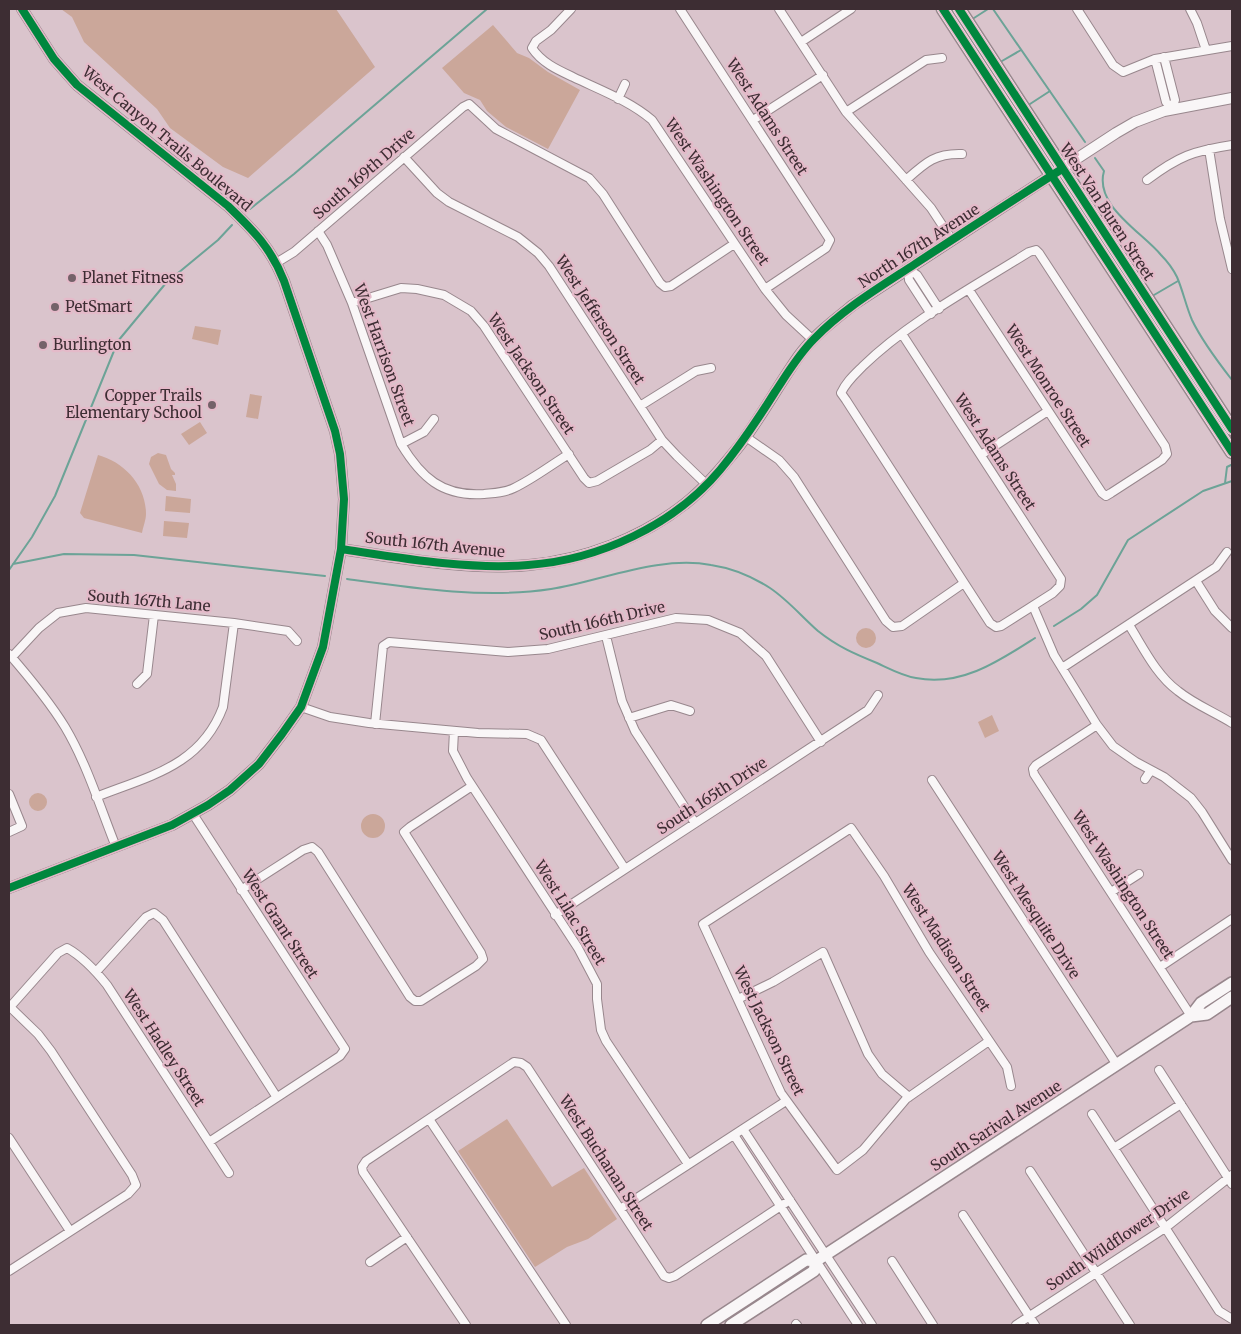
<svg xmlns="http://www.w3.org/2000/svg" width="1241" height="1334" font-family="Merriweather,serif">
<rect width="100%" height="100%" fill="#dac4cc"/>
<path fill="#cba79a" d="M61,9H336L375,67L248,178L223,167L170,128L157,109L84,42L72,17Z
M493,25L517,53L529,58L548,72L580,90L548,149L506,127L487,111L480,100L464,93L442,68Z
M195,326L221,330L218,345L192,339Z
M250,394L262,396L258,419L246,417Z
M200,422L207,433L189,445L181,434Z
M158,453L166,455L171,469L175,473V475H172L176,484V491L167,490L159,484L149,464L151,457Z
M98,455C124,462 146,485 146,514C146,520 143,527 142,533L84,518L80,513Z
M166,496L191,499L190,513L165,511Z
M164,521L189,523L187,538L163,536Z
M856 638a10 10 0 1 1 20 0a10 10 0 1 1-20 0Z
M992,715L999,731L985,738L978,722Z
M29 802a9 9 0 1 1 18 0a9 9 0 1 1-18 0Z
M361 826a12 12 0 1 1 24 0a12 12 0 1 1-24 0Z
M507,1119L552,1187L584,1168L617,1219L588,1239L567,1247L535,1267L458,1151Z"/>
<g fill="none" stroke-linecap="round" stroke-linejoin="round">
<path stroke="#6ca397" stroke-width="2" d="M993,9L1085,142
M974,18L988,9
M1002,61L1021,50
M1030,104L1050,91
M1095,158L1104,171C1094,206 1142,232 1161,255C1167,261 1173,269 1177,277C1183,291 1186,306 1192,320C1202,341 1218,362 1232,380
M250,209L294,174L487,9
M1154,295L1178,281
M1225,483L1227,467L1231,465
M13,564L64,554L134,555L325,576
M9,570L32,537L55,496L118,341L166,283L218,240L232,225
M347,579C412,588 486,599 551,589C601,581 660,555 711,565C731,568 753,577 770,588C788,600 802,617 818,631C838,647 855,654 877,663C890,669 903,676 916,678C961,687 999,661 1035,638
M1054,626L1081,609L1097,595L1128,540L1203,491L1232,481"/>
<defs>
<path id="minor" d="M571,9L551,30L536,41L532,48C542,63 558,70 573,77C600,90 630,101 652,120L765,289L786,315L813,340
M680,9L830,240L826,248L765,289
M779,9L846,112L931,208L952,240
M1077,9L1113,65L1123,72L1155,59L1232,46
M1190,9L1197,23L1206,50
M801,42L851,9
M1155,59L1166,102L1172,109L1175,100L1164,57
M618,99L625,84
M846,112L926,60L942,58
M753,120L823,75
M1209,149L1220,219L1232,269
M404,157L437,193L449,202L518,237L538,253L549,266L662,440L677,456L706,484
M906,180C925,163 935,153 962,154
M1147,180C1179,156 1193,151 1232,145
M318,231L327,245L352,303L401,444C421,477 442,497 484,494C494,493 504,493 514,488C533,479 551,465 569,454
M276,263L294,252L463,107L469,104L496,129L589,178L603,194L660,283L665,287L671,286L734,244
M908,269L909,280L931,314
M908,269L917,275L939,309
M352,303L401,288L417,289L444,295L471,311L484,326L584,478L589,483L597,481L650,450L662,440
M902,334L1061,579L1060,586L1053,593L1001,626L996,627L990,623L846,400L841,393C846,382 854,375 863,366C908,322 975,286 1029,252L1036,250L1039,253L1165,446L1167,454L1162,460L1111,493L1106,496L1102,493L969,290
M640,406L696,371L711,368
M746,437L779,460L794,477L886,621L893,627L902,626L964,583
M401,444L424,432L434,419
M981,455L1048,411
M1196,581L1215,611L1232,628
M1033,606L1054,655L1097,725L1113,746L1136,762L1164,777L1191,798L1202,812L1232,860
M1129,625C1143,647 1156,675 1178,691C1194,704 1214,712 1232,723
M606,636L622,701L635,731L695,823
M9,654C29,677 49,701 65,727C87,764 100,807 116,847
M12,657L39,628L58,613L86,608L234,623L288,631L297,641
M1062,668L1216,567L1227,552
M137,684L147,674L154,615
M301,707L330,717L369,723L478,733L527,734L541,740L625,869
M629,718L671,705L690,711
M375,724L383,646L389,642L508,652L548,649L676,618L708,620L740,633L766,656L821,742
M1097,725L1036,765L1033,769L1034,774L1191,1016
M454,731L453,751L467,778L578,948L597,984V999L601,1030L606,1041L688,1164
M1145,779L1151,770
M932,780L1117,1065
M9,794L22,826L9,832
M96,797C149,776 201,766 223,707L234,623
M193,814L345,1049L340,1056L209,1142
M241,890L303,850L312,847L318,852L410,997L415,1001H421L476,966L483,959L481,953L404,832L410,827L472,786
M1111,892L1139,874
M555,915L868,710L878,695
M1160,967L1232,919
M96,972L146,917L154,913L163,920L276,1096
M738,999L773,982L823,952L868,1054L882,1074L909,1097
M9,1006L38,1034L51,1051L132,1175L136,1185L128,1194L9,1271
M10,1007L58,953L67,948C83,957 95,970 107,985L229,1173
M989,1041L906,1099L863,1150L837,1170L781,1093L703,924L851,828L884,876L929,952L1007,1067L1011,1086
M1159,1070L1232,1184
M1092,1114L1219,1311L1232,1319
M429,1119L566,1325
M743,1129L872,1325
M734,1135L858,1325
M9,1138L70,1231
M1114,1148L1181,1104
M1030,1171L1130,1325
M620,1209L786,1101
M963,1215L1035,1325
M892,1261L933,1325
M370,1262L407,1237
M796,1324L797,1325
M466,1325L363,1172L362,1167L366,1161L514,1062L521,1063L527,1067L664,1276L669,1278L675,1276L790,1200
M1016,1325L1165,1228L1232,1175"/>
<path id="tertiary" d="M341,549C399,558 472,571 529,565C584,560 642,538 686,503C706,487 723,466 740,445C761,417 778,386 798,357C813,336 833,321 853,305L1116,133L1135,122L1164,111L1232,98
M9,888L172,825L208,805L230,790L259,764L282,734L301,707L323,647L341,549L344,499L340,454L335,431L284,281C271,248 254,231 228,206L77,85L54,59L22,9"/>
<path id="secondary" d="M1191,1016L1207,1014L1232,997
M707,1325L806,1260L816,1261L1191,1016L1201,1003L1232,983
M731,1325L814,1271L816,1261"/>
<path id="primary" d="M943,9L1232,452
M959,9L1232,429"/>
</defs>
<use href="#minor" stroke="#98878d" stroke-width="10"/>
<use href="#tertiary" stroke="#98878d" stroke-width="12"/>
<use href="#secondary" stroke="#98878d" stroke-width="14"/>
<use href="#primary" stroke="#98878d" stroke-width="15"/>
<use href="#minor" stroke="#f9f6f7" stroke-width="8"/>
<use href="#tertiary" stroke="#f9f6f7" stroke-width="10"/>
<use href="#secondary" stroke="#f9f6f7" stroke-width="11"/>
<use href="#primary" stroke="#f9f6f7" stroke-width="12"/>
<defs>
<path id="cycleway" d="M943,9L1232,452
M959,9L1232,429
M341,549C401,558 468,570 528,565C599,560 674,525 720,470C740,446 758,419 775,392C787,374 798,355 814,339C843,309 880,287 915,264C964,232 1013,200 1062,169
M9,888L172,825L208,805L230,790L259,764L282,734L301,707L323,647L341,549L344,499L340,454L335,431L284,281C271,248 254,231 228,206L77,85L54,59L22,9"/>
</defs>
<use href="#cycleway" stroke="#e4bac9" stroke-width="11"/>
<use href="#cycleway" stroke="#00873e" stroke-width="8"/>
</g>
<g fill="#746269" stroke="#e4bac9" stroke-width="2">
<circle cx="72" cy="278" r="5"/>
<circle cx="55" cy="307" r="5"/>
<circle cx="43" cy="345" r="5"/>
<circle cx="212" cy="405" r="5"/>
</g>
<g text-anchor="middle" stroke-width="4.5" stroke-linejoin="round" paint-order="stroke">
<g font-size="15" fill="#3d2d33" stroke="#e4bac9">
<text transform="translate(767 117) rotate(57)" y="5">West Adams Street</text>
<text transform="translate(167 139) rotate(40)" y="5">West Canyon Trails Boulevard</text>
<text transform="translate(364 174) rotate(-41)" y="5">South 169th Drive</text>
<text transform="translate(717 192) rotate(56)" y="5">West Washington Street</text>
<text transform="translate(1107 212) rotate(57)" y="5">West Van Buren Street</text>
<text transform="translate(919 246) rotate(-33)" y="5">North 167th Avenue</text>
<text transform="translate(600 320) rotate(57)" y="5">West Jefferson Street</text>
<text transform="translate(384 355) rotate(70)" y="5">West Harrison Street</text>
<text transform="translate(531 374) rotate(56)" y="5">West Jackson Street</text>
<text transform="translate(1048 386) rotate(57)" y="5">West Monroe Street</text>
<text transform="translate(995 452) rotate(57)" y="5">West Adams Street</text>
<text transform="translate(435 545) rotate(6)" y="5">South 167th Avenue</text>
<text transform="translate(149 601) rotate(5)" y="5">South 167th Lane</text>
<text transform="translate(602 621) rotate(-13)" y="5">South 166th Drive</text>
<text transform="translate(712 796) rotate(-33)" y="5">South 165th Drive</text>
<text transform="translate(1123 885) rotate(57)" y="5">West Washington Street</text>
<text transform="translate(570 913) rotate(58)" y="5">West Lilac Street</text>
<text transform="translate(1036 915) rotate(57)" y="5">West Mesquite Drive</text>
<text transform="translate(280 924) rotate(57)" y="5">West Grant Street</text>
<text transform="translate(946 948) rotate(57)" y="5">West Madison Street</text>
<text transform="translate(769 1031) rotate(64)" y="5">West Jackson Street</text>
<text transform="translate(164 1048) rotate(57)" y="5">West Hadley Street</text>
<text transform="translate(996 1126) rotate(-33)" y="5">South Sarival Avenue</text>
<text transform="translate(606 1163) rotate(57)" y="5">West Buchanan Street</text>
<text transform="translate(1118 1240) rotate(-34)" y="5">South Wildflower Drive</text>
</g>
<g font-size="15" fill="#3d2d33" stroke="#e4bac9" text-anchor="start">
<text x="82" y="283">Planet Fitness</text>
<text x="65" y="312">PetSmart</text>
<text x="53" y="350">Burlington</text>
<text x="202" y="401" text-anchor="end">Copper Trails<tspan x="202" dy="17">Elementary School</tspan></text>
</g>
</g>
<rect width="1241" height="1334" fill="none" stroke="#3d2d33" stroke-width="20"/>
</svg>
